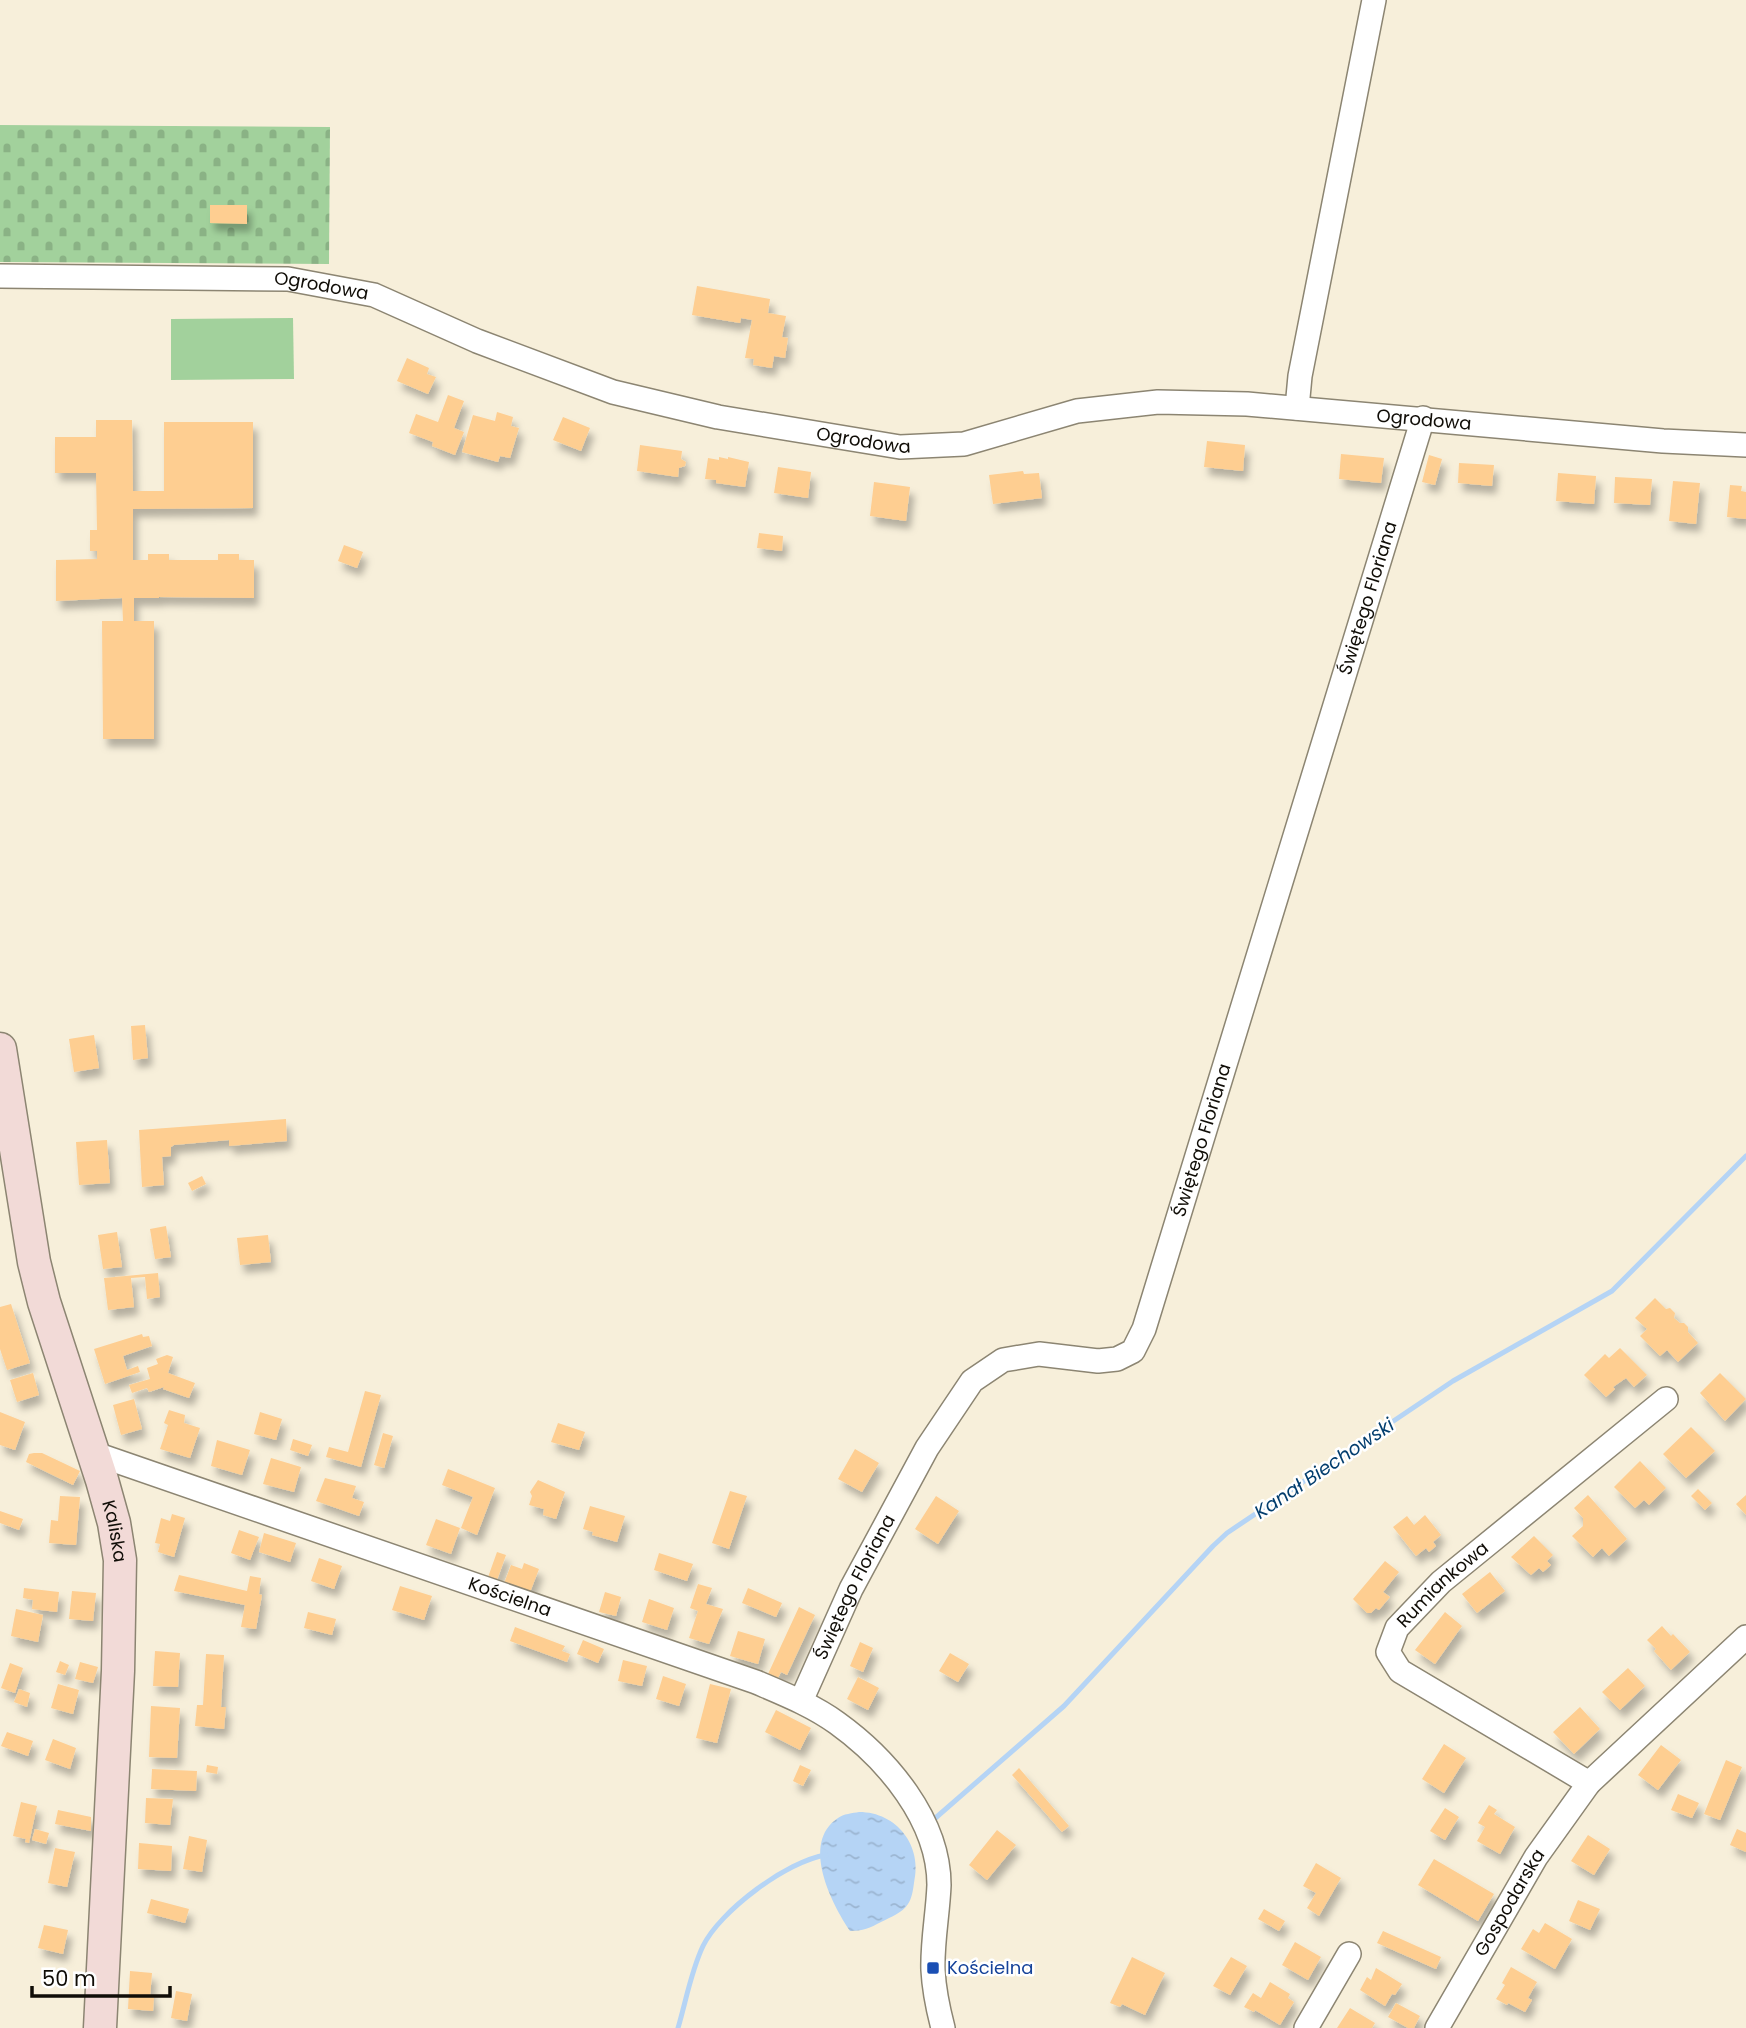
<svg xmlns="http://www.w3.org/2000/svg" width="1746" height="2028" font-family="Poppins,sans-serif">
<defs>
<pattern id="cemetery-stones" width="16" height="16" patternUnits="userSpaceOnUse" patternTransform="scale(1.75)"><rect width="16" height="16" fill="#a2d19c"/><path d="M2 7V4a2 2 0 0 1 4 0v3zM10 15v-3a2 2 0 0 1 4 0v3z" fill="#8ab285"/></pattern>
<pattern id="water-ripples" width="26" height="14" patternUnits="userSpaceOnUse" patternTransform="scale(1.75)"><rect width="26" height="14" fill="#b5d4f5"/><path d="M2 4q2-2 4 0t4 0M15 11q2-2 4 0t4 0" fill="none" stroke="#9bb5d1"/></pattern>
<filter id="shadow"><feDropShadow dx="4.5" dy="8" stdDeviation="3.5" flood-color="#0004"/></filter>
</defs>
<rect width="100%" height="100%" fill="#f7efda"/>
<path fill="url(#cemetery-stones)" d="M0,125L330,127L329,264L0,262Z"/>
<path fill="#a2d19c" d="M293,318L294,379L171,380V319Z"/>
<path fill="url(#water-ripples)" d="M859,1812C897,1812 923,1846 914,1883C913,1890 912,1898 908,1904C902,1913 891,1917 881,1922C870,1928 863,1931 850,1931C832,1904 800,1843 838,1818C843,1814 853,1813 859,1812Z"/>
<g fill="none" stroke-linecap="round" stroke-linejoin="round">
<path stroke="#b5d4f5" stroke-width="5" d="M932,1821L1064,1706L1213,1546L1227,1533L1453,1381L1612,1291L1746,1156
M678,2028C686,2001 691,1971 703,1946C720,1911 787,1861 826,1855"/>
</g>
<path fill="#fece91" filter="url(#shadow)" d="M210,205H247V224L210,223Z
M697,286L770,299L768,313L786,316L782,337L788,338L785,358L774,356L772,368L753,365L754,359L745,358L752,320L741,318L740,323L692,315Z
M407,358L429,368L427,374L436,377L428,394L397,381Z
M448,395L464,401L454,428L464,432L455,455L432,446L433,442L409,433L416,414L438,422Z
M497,412L513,417L511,426L519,428L510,458L500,456L498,462L462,452L473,415L495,421Z
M563,417L590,428L581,451L553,440Z
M96,420H132L133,491H164V422H253V508L133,509V560H148V554H169V560H218V554H239V560H254V598L159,597V598H134V621H154V739H103L102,621H123L122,598L56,601V560L97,559V551H90V530H97L96,473H55V437H96Z
M1207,441L1245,445L1243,471L1204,467Z
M640,445L682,451L681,459L686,462L685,466L679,468L678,477L637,471Z
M1341,454L1384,458L1381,483L1339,479Z
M1429,455L1442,459L1435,485L1422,482Z
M719,457L728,459V457L749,462L745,487L716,483V480L705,479L708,458L719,460Z
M1459,463L1494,465L1492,486L1458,483Z
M778,467L811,472L808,498L774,493Z
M1023,471L1024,474L1039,473L1042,498L993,504L989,475Z
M1558,473L1596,476L1594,504L1556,501Z
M1615,477L1652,479L1650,505L1614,503Z
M1673,481L1700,483L1696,524L1669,521Z
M874,482L910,487L906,521L870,516Z
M1730,485L1742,486L1741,491L1746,492V519L1727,517Z
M759,533L783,536L782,551L757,548Z
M344,545L363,552L357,568L338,561Z
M145,1025L148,1058L133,1060L131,1026Z
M94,1035L99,1068L74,1072L69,1039Z
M286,1119L287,1141L229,1146V1140L174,1145L171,1147V1156L162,1157L164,1185L142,1187L139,1130Z
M107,1140L110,1183L79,1185L76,1142Z
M202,1176L206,1184L192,1191L188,1183Z
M166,1226L171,1257L155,1259L150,1229Z
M117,1232L122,1267L103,1269L98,1235Z
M268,1235L271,1262L240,1265L237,1238Z
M158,1273L160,1297L147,1299L145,1277L131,1278L134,1307L108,1310L104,1278Z
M1655,1298L1666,1309L1670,1308L1675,1313L1674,1318L1680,1323H1684L1688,1327V1332L1698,1343L1678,1362L1667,1350L1660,1356L1640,1336L1647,1329L1635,1318Z
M11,1304L30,1363L7,1370L0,1349V1307Z
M142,1334L143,1337L149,1336L152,1346L123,1356L127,1370L138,1366L140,1372L105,1384L94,1349Z
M1620,1348L1647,1375L1634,1387L1626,1378L1613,1387L1615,1389L1606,1397L1584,1375L1605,1354L1609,1358Z
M167,1355L173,1357L168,1373L195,1383L189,1398L163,1389L164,1387L149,1392L147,1388L132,1393L129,1385L150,1379L147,1368L158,1364L156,1359Z
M33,1373L39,1395L17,1402L10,1380Z
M1720,1373L1746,1399L1725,1421L1700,1393Z
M365,1391L381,1395L361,1467L326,1457L329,1447L348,1452Z
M134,1399L142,1429L121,1435L113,1405Z
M169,1410L185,1415L184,1423L200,1428L190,1458L160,1449L168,1425L164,1423Z
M0,1412L25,1422L15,1450L0,1445Z
M260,1412L282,1419L276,1440L254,1434Z
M558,1423L585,1432L579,1450L551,1442Z
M1691,1427L1715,1451L1686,1478L1663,1454Z
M383,1433L393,1436L384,1468L374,1465Z
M293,1439L312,1445L308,1456L290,1450Z
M217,1440L250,1450L242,1475L211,1466Z
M855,1449L879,1463L862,1492L838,1479Z
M34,1453H42L80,1471L73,1485L26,1462L29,1454Z
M271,1458L301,1467L294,1492L263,1484Z
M1640,1461L1666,1488L1649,1505L1644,1500L1635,1508L1614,1487Z
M448,1469L495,1488L477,1535L461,1528L473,1497L442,1485Z
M325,1478L356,1486L352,1498L364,1502L359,1516L316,1501Z
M538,1480L565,1492L556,1519L543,1515L544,1509L529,1505L532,1496L530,1492Z
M1698,1489L1712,1503L1705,1510L1691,1496Z
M730,1491L747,1496L729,1549L712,1543Z
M1588,1495L1627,1539L1609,1556L1602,1548L1593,1557L1572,1536L1583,1526V1518L1574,1508Z
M1746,1495V1515L1736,1504Z
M60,1496L80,1497L76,1545L49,1543L51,1520L58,1521Z
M936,1496L959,1511L938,1544L915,1529Z
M590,1506L625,1516L617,1542L592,1535L593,1532L583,1529Z
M0,1511L23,1519L19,1530L0,1523Z
M172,1514L185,1518L174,1557L158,1552L160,1544L155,1543L161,1518L170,1521Z
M1425,1515L1441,1535L1433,1542L1436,1546L1429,1552L1426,1548L1416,1556L1393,1527L1407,1516L1414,1525Z
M436,1519L460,1528L451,1554L426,1545Z
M239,1530L259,1537L250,1560L231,1553Z
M264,1533L296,1543L290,1562L259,1552Z
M1534,1536L1553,1555L1547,1561L1551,1565L1543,1572L1539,1568L1531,1575L1511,1557Z
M497,1552L506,1555L496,1583L487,1580Z
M659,1553L693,1564L687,1581L654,1570Z
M319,1558L342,1566L334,1589L311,1581Z
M1385,1561L1399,1572L1383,1592L1390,1597L1379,1610L1376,1608L1371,1613H1367L1353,1599Z
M524,1563L539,1569L529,1595L503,1586L511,1565L522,1569Z
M1490,1572L1505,1591L1477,1613L1462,1594Z
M179,1575L247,1591L250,1576L261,1578L259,1594L262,1595L256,1629L241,1627L245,1605L174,1591Z
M698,1584L712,1588L706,1604L723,1609L709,1644L689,1638L698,1611L690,1608Z
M400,1586L432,1596L424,1620L392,1610Z
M24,1588L59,1592L57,1612L32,1609L33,1600L23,1598Z
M748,1588L782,1603L776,1617L742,1603Z
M72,1591L96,1593L93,1621L69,1619Z
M605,1592L621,1597L616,1616L599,1612Z
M649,1599L674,1608L667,1630L642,1622Z
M799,1607L815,1615L787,1675L781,1672L778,1678L768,1674Z
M16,1609L43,1615L38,1642L11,1636Z
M308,1612L336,1619L332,1635L304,1628Z
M1445,1612L1462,1626L1435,1664L1415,1650Z
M1662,1626L1671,1636L1673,1634L1690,1652L1671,1670L1654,1651L1656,1649L1647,1640Z
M515,1627L565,1646L562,1651L570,1654L567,1662L510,1641Z
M738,1631L765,1639L758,1664L730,1656Z
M583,1640L604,1649L598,1663L577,1654Z
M860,1642L873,1648L863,1672L850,1666Z
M155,1651L180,1653L178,1687L153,1686Z
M950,1653L969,1664L958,1682L939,1671Z
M206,1654L224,1655L221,1707H226L224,1729L195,1726L197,1705H203Z
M623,1660L647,1666L642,1686L618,1681Z
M60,1661L69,1665L65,1675L56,1672Z
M80,1662L98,1667L93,1683L75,1679Z
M10,1663L23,1668L15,1693L1,1688Z
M1628,1668L1645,1686L1620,1710L1602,1692Z
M663,1676L686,1684L679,1706L656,1699Z
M858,1677L879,1688L868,1710L847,1699Z
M58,1684L79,1690L73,1714L51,1708Z
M710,1684L731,1689L717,1743L696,1738Z
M19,1689L30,1693L27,1707L14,1702Z
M151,1706L180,1708L177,1758L149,1757Z
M1580,1707L1600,1729L1574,1754L1553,1732Z
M776,1710L811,1728L800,1750L765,1732Z
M7,1732L33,1741L28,1756L1,1746Z
M53,1739L76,1748L70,1769L45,1760Z
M1444,1744L1466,1758L1444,1793L1422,1779Z
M1661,1745L1681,1760L1658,1790L1638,1775Z
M1726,1760L1742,1767L1720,1820L1704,1814Z
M207,1765L218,1767L217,1774L206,1772Z
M800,1765L811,1770L803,1786L793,1781Z
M1019,1768L1069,1826L1062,1832L1012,1775Z
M152,1769L197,1771L196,1791L151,1789Z
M1678,1794L1699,1803L1692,1818L1671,1810Z
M146,1798L173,1799L170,1825L145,1823Z
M21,1802L37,1806L29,1843L25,1842L26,1839L13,1836Z
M1489,1805L1497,1810L1494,1814L1515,1827L1500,1854L1477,1841L1485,1827L1478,1823Z
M1445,1808L1459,1817L1445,1840L1430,1831Z
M58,1810L91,1817V1831L55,1824Z
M35,1829L49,1833L46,1844L32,1840Z
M1737,1829L1746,1833V1852L1730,1845Z
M997,1830L1016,1845L987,1880L969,1865Z
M1588,1835L1610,1849L1594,1875L1571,1861Z
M189,1836L207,1840L202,1872L183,1869Z
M139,1843L172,1846L171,1871L138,1869Z
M55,1848L75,1852L67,1887L48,1883Z
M1434,1859L1494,1894L1478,1921L1418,1885Z
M1316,1863L1341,1878L1319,1916L1307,1908L1316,1893L1303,1886Z
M151,1899L189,1909L185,1923L147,1913Z
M1578,1900L1600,1909L1590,1930L1569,1921Z
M1264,1909L1285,1921L1279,1931L1258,1919Z
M1545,1923L1572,1939L1555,1969L1521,1949L1533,1929L1539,1933Z
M44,1925L68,1930L63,1954L38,1948Z
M1383,1931L1441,1957L1436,1969L1377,1943Z
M1295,1942L1321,1957L1308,1980L1282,1965Z
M1132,1957L1165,1973L1145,2015L1122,2004L1120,2007L1110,2003Z
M1231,1957L1247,1966L1230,1995L1213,1986Z
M1511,1967L1537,1982L1528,1998L1532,2000L1525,2012L1508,2003L1507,2005L1496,1999L1505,1985L1502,1983Z
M1376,1968L1402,1984L1395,1995L1392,1994L1385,2006L1360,1990L1367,1977L1371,1980Z
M130,1971L152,1973L150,1997L154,1998L153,2011L128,2009Z
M1270,1982L1290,1994L1288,1998L1294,2002L1280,2025L1255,2010L1254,2012L1244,2007L1253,1993L1261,1998Z
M176,1991L192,1994L187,2021L171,2018Z
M1396,2003L1420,2016L1414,2028H1408L1388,2017Z
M1350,2008L1375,2023L1372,2028H1337Z"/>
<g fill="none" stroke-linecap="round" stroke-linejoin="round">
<defs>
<g id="street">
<path id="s1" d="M0,276L288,279L374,295L477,341L613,392L718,417L900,447L964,444L1077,411L1158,402L1247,404L1663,441L1746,445"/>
<path d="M1297,408L1300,376L1374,0"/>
<path id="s2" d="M93,1453L756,1682C784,1694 812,1705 837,1723C887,1759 939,1820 939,1885C938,1913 932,1942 933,1970C934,1990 938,2009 943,2028"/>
<path id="s3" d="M801,1701L851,1589L927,1448L972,1381L1003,1360L1039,1354L1098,1361L1117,1359L1133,1351L1144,1329L1423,418"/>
<path id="s4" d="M1589,1783L1400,1671L1388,1652L1397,1628L1441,1582L1666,1399"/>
<path d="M1306,2028L1349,1954"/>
<path id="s5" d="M1437,2028L1536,1857L1589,1783L1746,1637"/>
</g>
<g id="secondary">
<path id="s6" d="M0,1049L34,1262L44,1302L102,1480L114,1523L120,1560L118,1671L100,2028"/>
</g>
</defs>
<use href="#street" stroke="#8c8572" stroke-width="26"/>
<use href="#secondary" stroke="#8c8572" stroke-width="35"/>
<use href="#street" stroke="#fff" stroke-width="23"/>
<use href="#secondary" stroke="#f2dad7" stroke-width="32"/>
</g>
<rect fill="#1a4fb4" stroke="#fff" stroke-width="2.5" x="926" y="1961" width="14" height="14" rx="3.5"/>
<g text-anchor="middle" stroke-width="5" stroke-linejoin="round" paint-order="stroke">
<g font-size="18" fill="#100d07" stroke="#fff">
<text dy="6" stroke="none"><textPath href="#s1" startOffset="322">Ogrodowa</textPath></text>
<text dy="6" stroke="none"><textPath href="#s1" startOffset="1456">Ogrodowa</textPath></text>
<text dy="6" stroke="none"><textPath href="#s1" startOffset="889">Ogrodowa</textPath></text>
<text dy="6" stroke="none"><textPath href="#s3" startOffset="1323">Świętego Floriana</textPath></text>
<text dy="6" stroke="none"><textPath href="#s3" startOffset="756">Świętego Floriana</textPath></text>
<text dy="6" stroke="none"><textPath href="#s6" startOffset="497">Kaliska</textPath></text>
<text dy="6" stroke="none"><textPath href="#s4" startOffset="331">Rumiankowa</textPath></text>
<text dy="6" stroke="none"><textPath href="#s3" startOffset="126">Świętego Floriana</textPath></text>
<text dy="6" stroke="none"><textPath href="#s2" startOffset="441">Kościelna</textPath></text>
<text dy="6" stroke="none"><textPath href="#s5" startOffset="145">Gospodarska</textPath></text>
</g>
<g font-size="18" fill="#164399" stroke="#fff" text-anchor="start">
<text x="947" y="1974">Kościelna</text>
</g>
<g font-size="19" font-style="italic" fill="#033e6e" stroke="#fff">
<text transform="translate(1324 1468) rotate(-34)" y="7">Kanał Biechowski</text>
</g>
</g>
<path d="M32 1986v10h138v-10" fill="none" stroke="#100d07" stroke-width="3.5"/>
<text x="42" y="1986" font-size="21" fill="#100d07" stroke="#ffffff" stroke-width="5" paint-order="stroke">50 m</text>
</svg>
